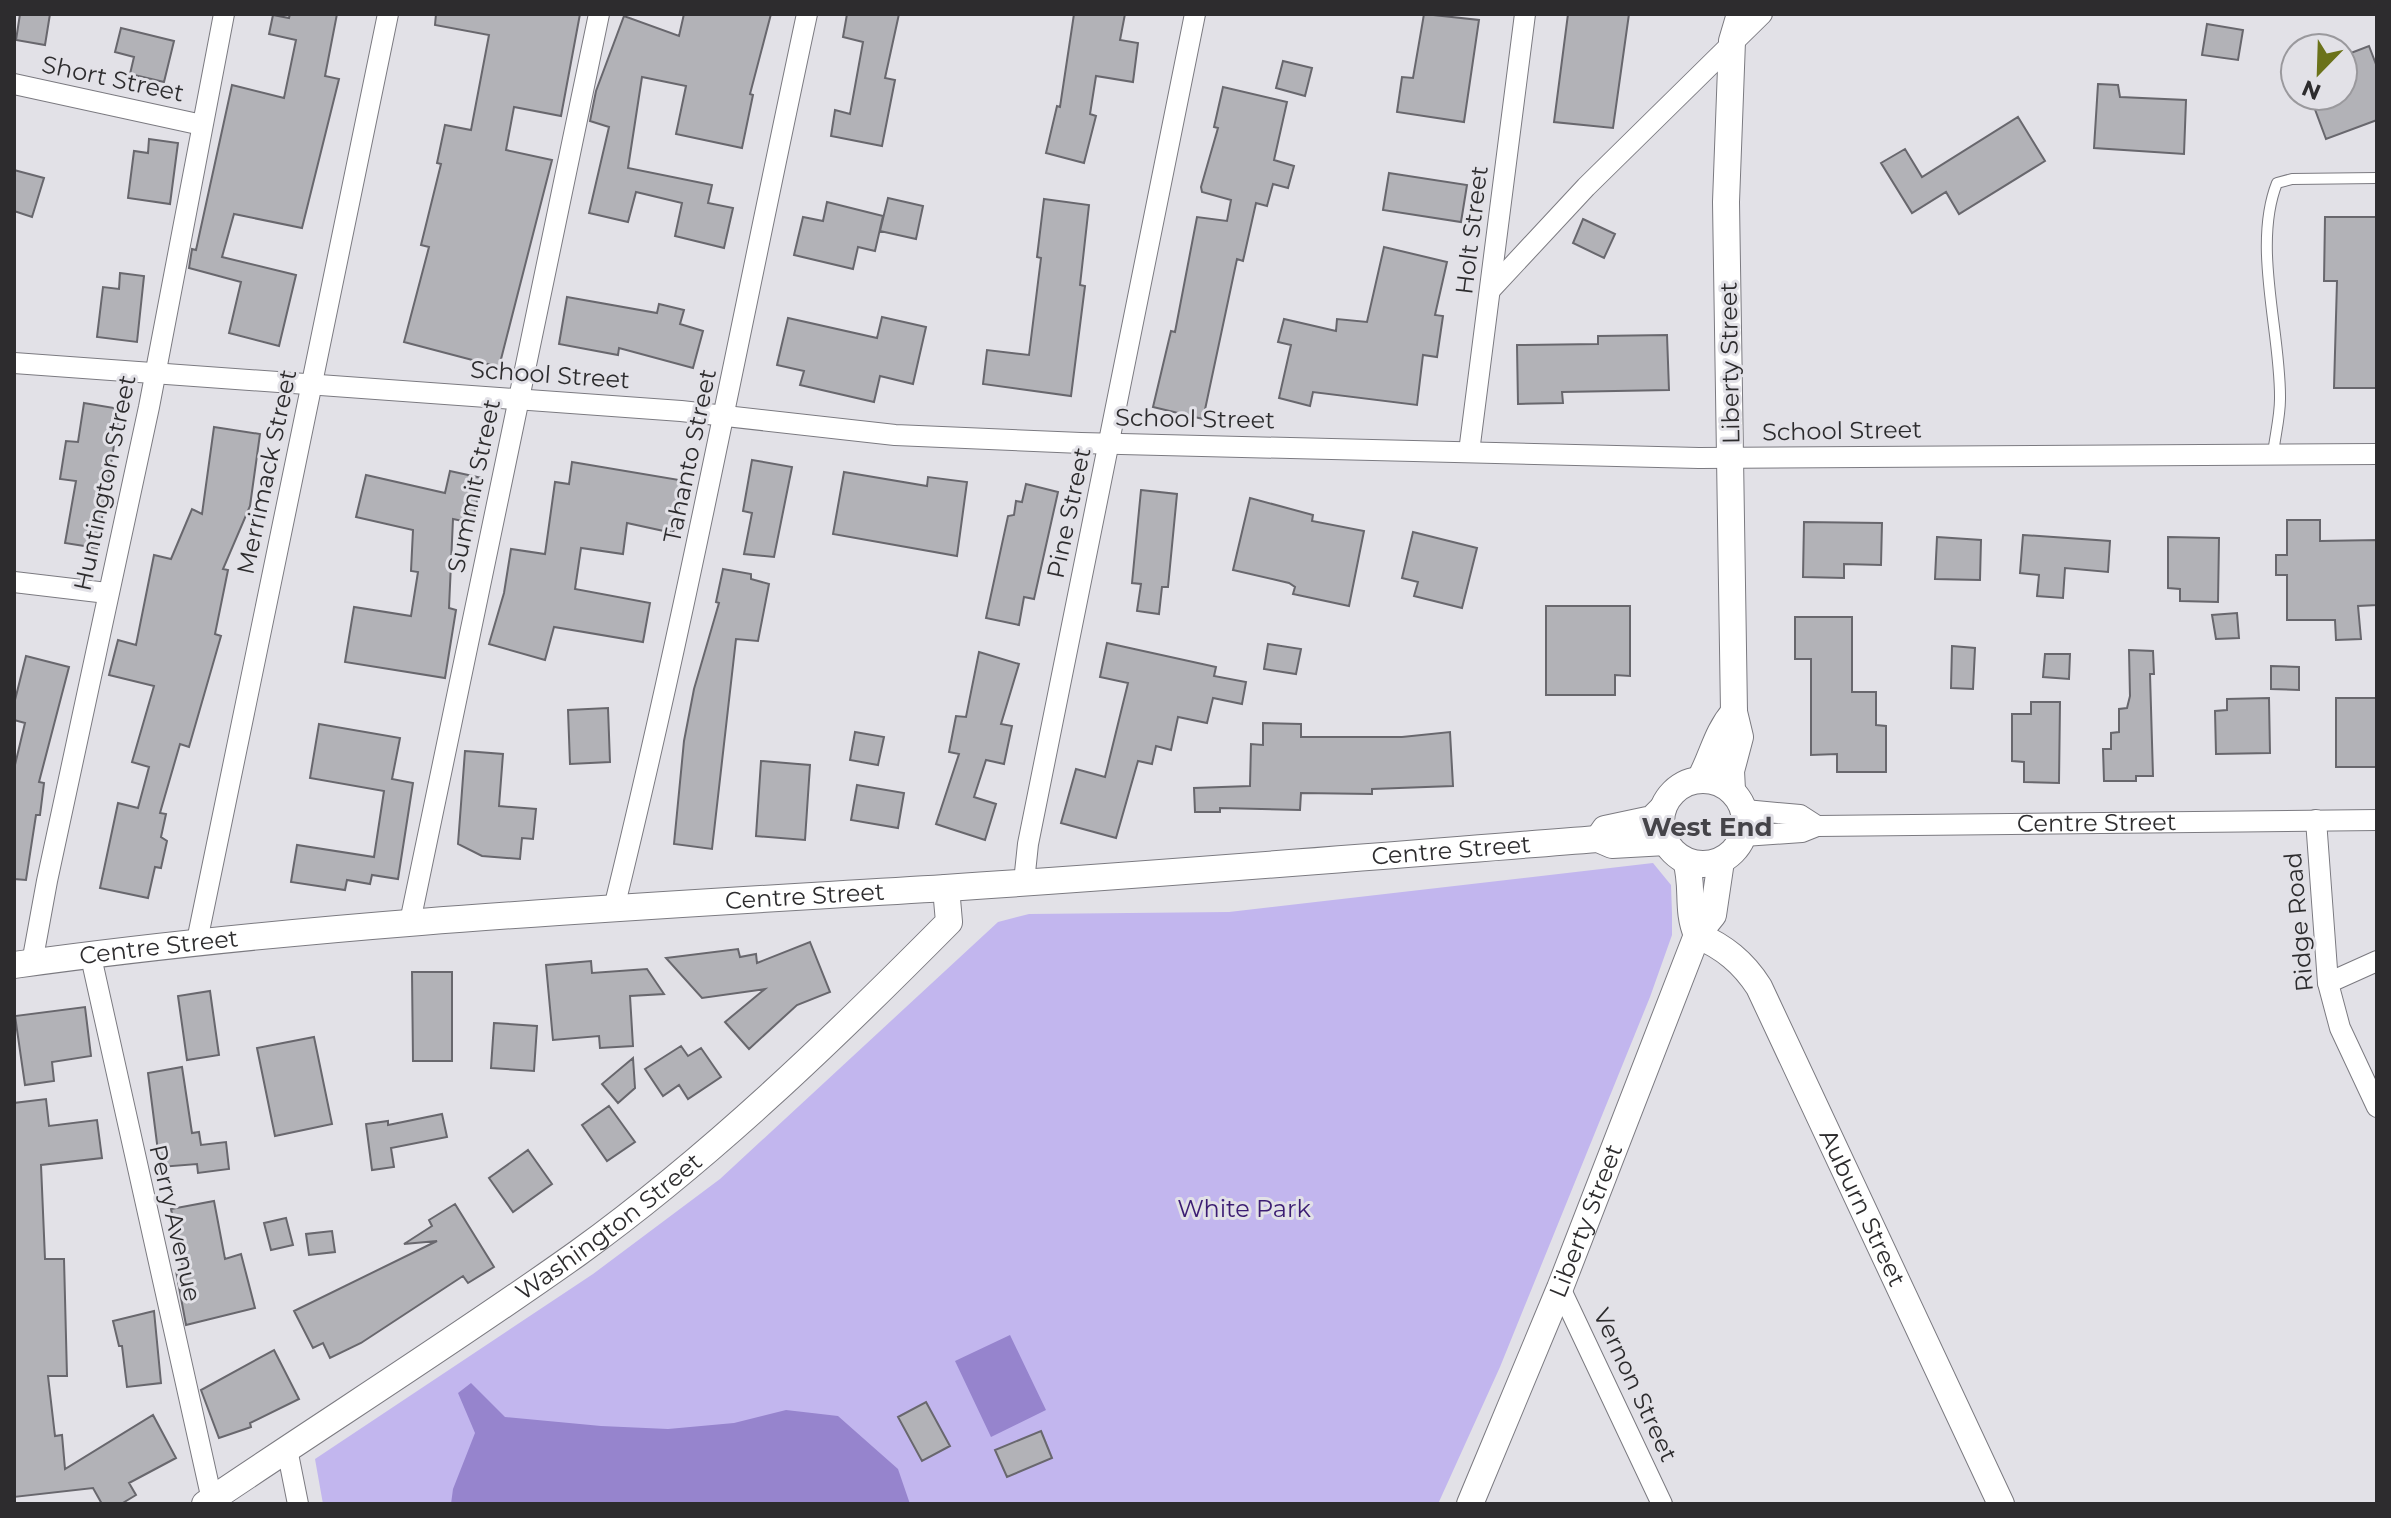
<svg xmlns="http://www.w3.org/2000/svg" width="2391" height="1518" font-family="Montserrat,sans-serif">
<rect width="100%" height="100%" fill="#e2e1e7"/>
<path fill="#c2b6ee" d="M1653,863L1671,885L1672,914V935L1650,997L1500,1367L1438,1504H323L315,1459L593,1274L720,1179L998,922L1029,914L1229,912Z"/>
<path fill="#9684cd" d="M1010,1335L1046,1410L991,1437L955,1361Z
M471,1383L505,1417L601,1426L668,1429L734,1423L786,1410L838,1416L898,1469L910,1504H451L453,1489L475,1433L458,1393Z"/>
<path fill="#b2b2b7" stroke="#68676d" stroke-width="2" d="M20,14H50L45,45L16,40Z
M290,14H337L325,76L339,79L302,228L234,214L222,257L296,275L279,346L229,333L241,282L189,268L192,249L196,250L232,85L284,98L296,40L269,34L273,15L289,18Z
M436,14H580L561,116L514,107L506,150L552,160L499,367L404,342L429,247L421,245L441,164L437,163L445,125L471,130L489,35L435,25Z
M684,14H771L750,94L753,95L742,148L676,134L686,86L642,77L628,168L712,185L708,203L733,208L724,248L675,236L682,203L636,192L628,222L589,213L609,127L590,121L596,91L624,16L679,36Z
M847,14H899L885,78L895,80L882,146L831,136L835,110L850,114L863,42L843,37Z
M1074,14H1125L1120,40L1138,43L1133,82L1096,76L1090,114L1096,116L1084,163L1046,153L1057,106L1060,107Z
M1424,14L1479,20L1464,122L1397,112L1402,77L1413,78Z
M1568,14H1629L1613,128L1554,122Z
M2207,24L2243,30L2238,60L2202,55Z
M121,28L174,41L164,82L130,74L134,57L115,52Z
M2369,46L2377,67V120L2326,139L2310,96H2343V56Z
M1283,61L1312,68L1305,96L1276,88Z
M2098,84L2118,85L2120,97L2186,100L2184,154L2094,148Z
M1223,87L1287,102L1274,160L1294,166L1288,188L1273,184L1267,206L1256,203L1243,261L1237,259L1203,419L1153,407L1171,331L1175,332L1197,217L1227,221L1231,200L1202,192L1201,187L1218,128L1214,127Z
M2018,117L2045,161L1959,214L1946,192L1912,213L1881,163L1905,149L1922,177Z
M149,139L178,143L170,204L128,198L134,151L148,153Z
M14,170L44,178L32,217L14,211Z
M1389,173L1467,185L1461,222L1383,210Z
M888,198L923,206L916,239L880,231Z
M1044,199L1089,205L1080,285L1085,286L1071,396L983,384L987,350L1029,355L1041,258L1037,257Z
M827,202L883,216L875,251L858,247L853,269L794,255L803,217L823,221Z
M2325,217H2377V388H2334L2337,281H2324Z
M1583,219L1615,234L1604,258L1573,243Z
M1384,247L1447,262L1435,315L1443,316L1437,357L1423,355L1417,405L1313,392L1310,406L1279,398L1291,345L1278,342L1284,319L1336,331L1337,319L1367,322Z
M120,273L144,276L137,342L97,337L103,287L119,289Z
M567,297L657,313L659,304L684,310L680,324L703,331L693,368L619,348L618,355L559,344Z
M882,317L926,327L913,384L880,376L874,402L800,385L804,371L777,365L788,318L877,338Z
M1667,335L1669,390L1562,392L1563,403L1518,404L1517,345L1598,344V336Z
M84,403L120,409L97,548L65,543L76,481L60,479L66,441L78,442Z
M214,427L260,434L250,506L223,569L228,570L215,634L221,636L189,747L180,744L160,813L166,814L161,837L167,841L161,868L155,867L148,898L100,888L118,803L138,808L149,767L132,762L154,686L109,675L118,640L136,645L154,555L171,559L192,509L202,514Z
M752,460L792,467L774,557L744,554L752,513L743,511Z
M572,462L685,481L673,533L627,523L623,554L581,548L575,589L650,603L643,642L554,627L545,660L489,644L504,593L511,549L545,554L555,482L569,484Z
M450,471L482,478L472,523L453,519L449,608L456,610L445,678L345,662L354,607L411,616L418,572L411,571L413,530L356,517L366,475L445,493Z
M844,472L927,486L928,477L967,482L957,556L833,534Z
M1026,484L1058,492L1034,599L1024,597L1019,625L986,618L1008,516L1014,515L1016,501L1022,502Z
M1141,490L1177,494L1168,587H1162L1159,614L1137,611L1141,584L1132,583Z
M1250,498L1313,515L1312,521L1364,531L1349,606L1293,594L1295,587L1289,583L1233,570Z
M2287,520H2320V541L2377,540V605L2358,606L2361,639L2336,640L2335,620H2287V575H2276V555H2287Z
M1804,522L1882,523L1881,565L1844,564V578L1803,577Z
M1413,532L1477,548L1462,608L1414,596L1418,582L1402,578Z
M2023,535L2110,541L2108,572L2065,568L2063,598L2037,596L2039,575L2020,573Z
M1937,537L1981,540L1980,580L1935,579Z
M2168,537L2219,538L2218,602L2180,601V589L2168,588Z
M723,569L751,574V579L769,584L758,641L736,639L712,849L674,844L684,741L694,689L719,603L716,602Z
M1546,606H1630V676L1615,675V695H1546Z
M2237,613L2239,638L2216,639L2212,615Z
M1795,617H1852V692H1876V725L1886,726V772H1837V754L1811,755V659H1795Z
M1107,643L1216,667L1214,676L1246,682L1242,704L1213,698L1207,723L1178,717L1171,750L1156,746L1152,764L1138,761L1116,838L1061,823L1076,769L1105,777L1128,683L1100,677Z
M1268,644L1301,649L1296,674L1264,669Z
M1952,646L1975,648L1973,689L1951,688Z
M2129,650L2153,651L2154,674H2150L2153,776H2136V781H2104L2103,749H2111V733L2119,732V709L2127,708L2130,696Z
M979,652L1019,664L1001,724L1012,726L1004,764L986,760L974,797L996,804L985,840L936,824L959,754L949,752L956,716L966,717Z
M2045,654H2070L2069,679L2043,677Z
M26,656L69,667L39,782L44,783L40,815H36L26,880L14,879V769L25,723L14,720V704Z
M2271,666L2299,667V690L2271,689Z
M2269,698L2270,753L2216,754L2215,711L2227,710V699Z
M2336,698H2377V767H2336Z
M2031,702H2060L2059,783L2024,782V762L2012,761V714H2031Z
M608,708L610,762L570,764L568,710Z
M1263,723L1301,724V737H1402L1450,732L1453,786L1372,789V794L1301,793L1300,810L1220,808V812H1195L1194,788L1250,786L1251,744L1263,745Z
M319,724L400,738L392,779L413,783L398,879L372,875L370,884L347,880L345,890L291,882L297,845L374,857L384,791L310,778Z
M855,732L884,737L878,765L850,760Z
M465,751L503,754L499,806L536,809L533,839L522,838L520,859L482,856L458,844Z
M761,761L810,765L805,840L756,836Z
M857,785L904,793L898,828L851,820Z
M810,942L830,992L797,1005L749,1049L725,1022L765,989L702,998L666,958L738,949L740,957L756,954L757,963Z
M591,961L592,973L647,969L664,994L630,996L633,1046L600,1048L599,1036L553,1040L546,965Z
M412,972H452V1061H413Z
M210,991L219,1055L187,1060L178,996Z
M85,1007L91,1056L52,1062L54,1081L25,1085L15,1016Z
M494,1023L537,1026L534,1071L491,1068Z
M314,1037L332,1124L275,1136L257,1048Z
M681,1046L688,1056L701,1048L721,1077L688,1099L679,1085L663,1096L645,1069Z
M633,1058L635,1088L618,1103L602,1084Z
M182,1067L192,1133L199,1132L201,1145L226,1142L229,1169L198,1173L197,1164L160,1167L148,1073Z
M46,1099L49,1126L97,1120L102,1158L41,1165L45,1259H64L67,1376H48L55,1436L62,1435L65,1469L153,1415L176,1458L129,1483L136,1495L121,1504H102L93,1488L14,1497V1103Z
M609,1106L635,1142L607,1161L582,1125Z
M442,1114L447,1137L391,1148L394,1167L372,1170L366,1124L388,1121V1125Z
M528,1150L552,1184L513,1212L489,1178Z
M214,1201L225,1259L241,1254L255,1308L186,1325L176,1271L183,1269L171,1209Z
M455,1204L494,1267L468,1283L463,1276L361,1343L330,1358L323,1343L313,1348L294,1311L437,1241L404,1244L432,1226L429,1220Z
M286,1218L293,1245L271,1250L264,1223Z
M332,1231L335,1252L309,1255L306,1234Z
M154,1311L161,1383L127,1387L122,1346H119L113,1321Z
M274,1350L299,1399L250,1423L251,1427L219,1438L201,1390Z
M926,1402L950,1446L922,1461L898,1417Z
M1041,1431L1052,1458L1007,1477L995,1450Z"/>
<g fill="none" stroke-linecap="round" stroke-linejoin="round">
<defs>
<path id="service" d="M2273,454C2275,436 2280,417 2280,399C2281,333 2252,246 2277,183L2292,179L2377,178"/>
<g id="minor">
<path d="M14,84L202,125"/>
<path d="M1492,288L1586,187L1762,14"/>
<path d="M14,363L681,411L895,435L1081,443L1699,458L2377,454"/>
<path d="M1469,452L1525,14"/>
<path d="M14,582L107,593"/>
<path d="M1745,810L1800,815L1817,826"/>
<path d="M2316,820L2328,983L2340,1028L2377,1107"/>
<path id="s1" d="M1744,836L1802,832L1817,826L2377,820"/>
<path d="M1024,882L1028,844L1195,14"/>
<path d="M614,908C687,611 743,312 807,14"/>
<path d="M410,922L599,14"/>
<path d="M197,941L388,14"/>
<path d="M91,957L212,1500"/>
<path d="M32,963L47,881L149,407L224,14"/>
<path d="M2328,983L2377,961"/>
<path d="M1560,1288L1662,1504"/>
<path d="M287,1449L298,1504"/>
</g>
<g id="tertiary">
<path d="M1700,779C1713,755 1716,733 1734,712"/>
<circle cx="1703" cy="822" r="42"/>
<path d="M1732,790L1731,771L1740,737L1734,712L1726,202L1732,41L1740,14"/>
<path d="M1598,839L1605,829L1652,819L1663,808"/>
<path d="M1686,861C1694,886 1686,910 1697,935"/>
<path id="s2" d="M1697,935C1724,947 1743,962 1759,987L2001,1504"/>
<path id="s3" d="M14,965C323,922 634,907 945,888C1163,874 1380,856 1598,839L1612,845L1666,842"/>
<path id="s4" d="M205,1504C329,1420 456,1340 578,1253C712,1156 833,1039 949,922L946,888"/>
<path id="s5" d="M1470,1504L1560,1288L1697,935L1713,915L1721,861"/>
</g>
</defs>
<use href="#service" stroke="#7b7a80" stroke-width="12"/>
<use href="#minor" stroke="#7b7a80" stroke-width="22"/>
<use href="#tertiary" stroke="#7b7a80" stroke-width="28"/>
<use href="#service" stroke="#fff" stroke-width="10"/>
<use href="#minor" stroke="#fff" stroke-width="20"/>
<use href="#tertiary" stroke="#fff" stroke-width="26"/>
</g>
<g text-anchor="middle" stroke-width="6" stroke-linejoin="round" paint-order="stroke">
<g font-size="24" fill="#2d2c2e" stroke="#e2e1e7">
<text transform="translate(113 79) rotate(12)" y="8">Short Street</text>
<text transform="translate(1472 230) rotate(-83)" y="8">Holt Street</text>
<text transform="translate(1730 363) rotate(-91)" y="8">Liberty Street</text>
<text transform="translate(550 375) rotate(4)" y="8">School Street</text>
<text transform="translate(1195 419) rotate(1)" y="8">School Street</text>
<text transform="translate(1842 431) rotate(-1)" y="8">School Street</text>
<text transform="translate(690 456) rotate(-78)" y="8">Tahanto Street</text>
<text transform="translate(267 472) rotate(-78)" y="8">Merrimack Street</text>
<text transform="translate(105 483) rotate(-78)" y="8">Huntington Street</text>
<text transform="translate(474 486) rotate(-78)" y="8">Summit Street</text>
<text transform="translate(1069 513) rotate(-78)" y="8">Pine Street</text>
<text dy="8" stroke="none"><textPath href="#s1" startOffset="354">Centre Street</textPath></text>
<text dy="8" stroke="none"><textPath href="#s3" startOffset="1442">Centre Street</textPath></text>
<text dy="8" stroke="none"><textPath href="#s3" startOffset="794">Centre Street</textPath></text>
<text transform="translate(2299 922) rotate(-95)" y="8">Ridge Road</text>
<text dy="8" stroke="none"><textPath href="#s3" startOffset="146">Centre Street</textPath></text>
<text dy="8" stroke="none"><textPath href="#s2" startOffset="326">Auburn Street</textPath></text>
<text dy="8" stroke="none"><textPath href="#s5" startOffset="306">Liberty Street</textPath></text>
<text transform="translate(175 1223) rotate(77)" y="8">Perry Avenue</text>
<text dy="8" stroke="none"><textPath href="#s4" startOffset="490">Washington Street</textPath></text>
<text transform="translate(1635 1385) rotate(65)" y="8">Vernon Street</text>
</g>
<g font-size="24" fill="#3b1c72" stroke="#e2e1e7">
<text x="1244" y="1217">White Park</text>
</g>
<g font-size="26" font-weight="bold" fill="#454449" stroke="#e2e1e7">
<text x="1707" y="836">West End</text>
</g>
</g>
<rect width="2391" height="1518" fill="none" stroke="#2d2c2e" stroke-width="32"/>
<g transform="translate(2319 72) rotate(203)"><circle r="38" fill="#e2e1e7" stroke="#9a999d" stroke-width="2"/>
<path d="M0-6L14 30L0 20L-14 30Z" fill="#6b721a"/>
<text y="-12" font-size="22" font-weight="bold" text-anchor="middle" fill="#2d2c2e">N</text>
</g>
</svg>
